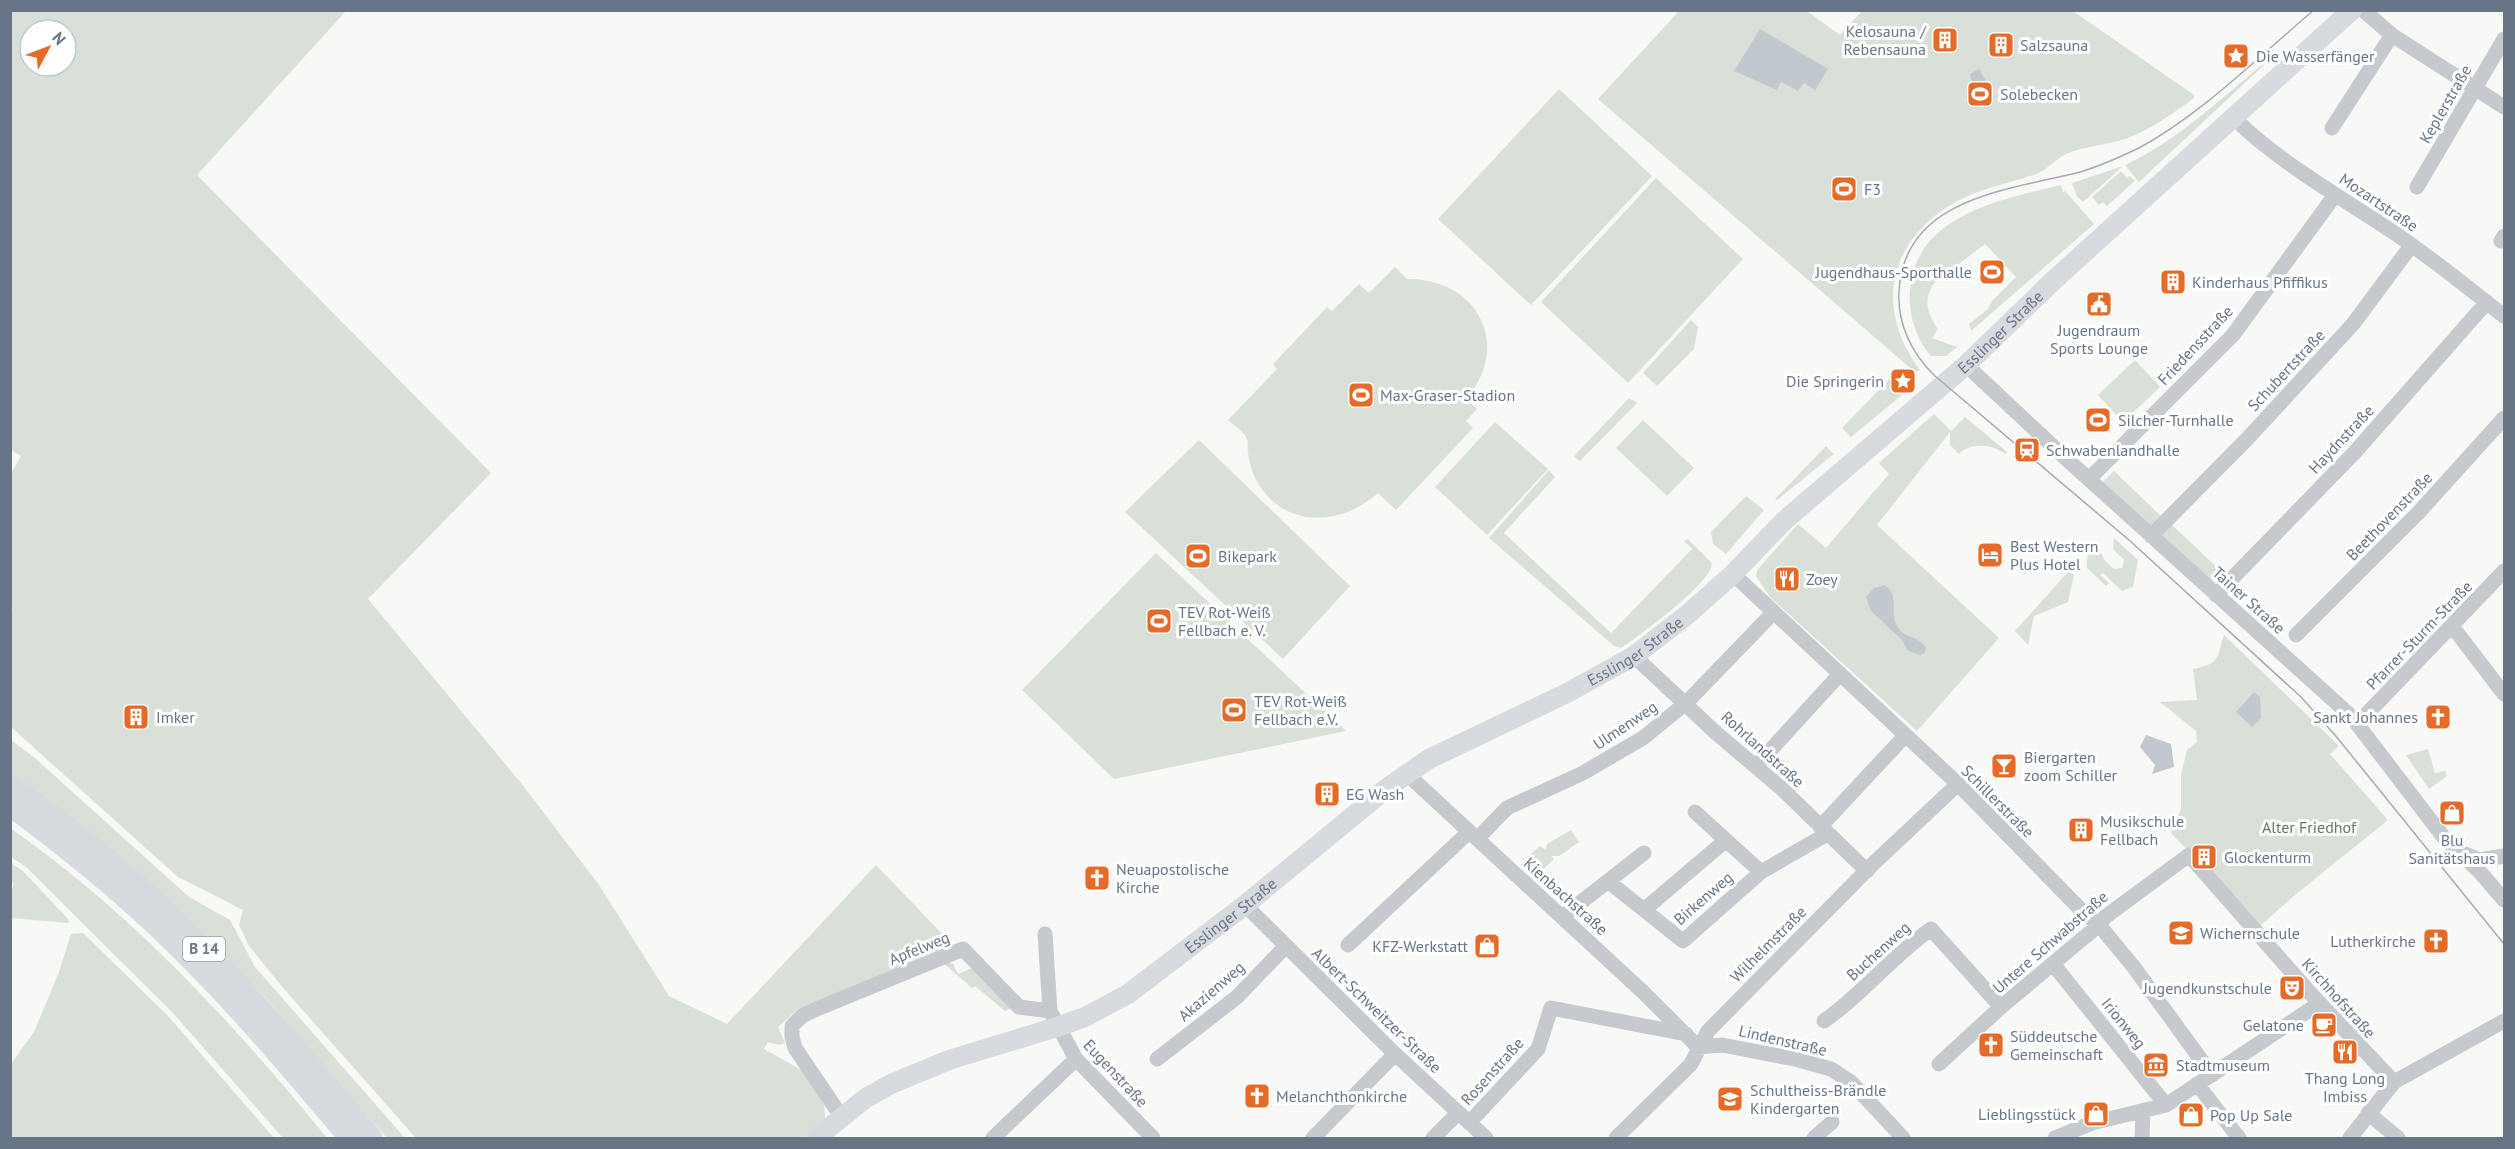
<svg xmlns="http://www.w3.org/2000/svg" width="2515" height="1149" font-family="'PT Sans',sans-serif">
<rect width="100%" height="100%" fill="#f8f8f6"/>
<path fill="#d9e0d7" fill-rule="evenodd" d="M1680,10L1807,11L1840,35L1862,11H2073L2194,95V98C2174,113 2151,129 2128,138C2108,145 2085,146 2066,154C2055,159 2047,170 2036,174C2008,184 1979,188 1954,203C1888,241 1874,309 1920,370L1915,372L1598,99Z
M11,11H346L197,175L491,473L368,599L521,783L599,885L669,996L727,1024L876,865L951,943L947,948L797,1010L778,1027L785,1043L779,1045L768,1042L764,1049L803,1071L824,1104L825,1118L804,1138H416L284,989L249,946L239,925L243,910L178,877L11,727L10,613L13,609L10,608V475L21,456L11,450ZM30,30H66V66H30Z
M2263,64L2264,65L2139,182L2125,165C2177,141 2219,100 2263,64Z
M1559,89L1652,176L1531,305L1438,219Z
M2123,166L2083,202L2077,196L2072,183Z
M2121,171L2127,178L2130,176L2135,181L2107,206L2103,202L2099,205L2092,197Z
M1656,178L1743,259L1628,383L1541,302Z
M2061,185L2063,193L2065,191L2094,224L1971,331L1969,324L1987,310L1992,301L2016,277L1985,244L1934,283C1923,301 1927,313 1938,329L1932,338L1957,347L1946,356H1931C1916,339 1908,314 1910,291C1915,215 2000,200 2061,185Z
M1395,267L1407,279C1477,278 1513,345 1466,399L1477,409L1466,421L1473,428L1396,510L1378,493C1340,527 1283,529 1256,480C1252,472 1249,462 1248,453C1247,449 1249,444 1247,439C1246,433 1234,425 1228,420L1277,369L1273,364L1327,307L1332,311L1359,284L1369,293Z
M1691,320L1698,327L1694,349L1657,386L1643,373Z
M2135,360L2160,387L2123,422L2098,395Z
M1899,369L1914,385L1851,437L1842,428Z
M1629,398L1637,403L1580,461L1574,456Z
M1934,414L1951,431L1965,417L2007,452L2005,454C1993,444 1971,442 1959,454L1950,445V432L1877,525L1999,638L1917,731L1770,597L1756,576L1758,569L1798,524L1826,548L1889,474L1879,463Z
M1643,420L1694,468L1667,496L1616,448Z
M1495,422L1548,469L1487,535L1435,487Z
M1199,440L1350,586L1283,659L1125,512Z
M1826,446L1834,454L1777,500L1775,499Z
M1549,470L1555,477L1504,533L1611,633L1692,549L1684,541L1688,539L1712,563C1712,583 1639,636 1621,648L1614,646L1489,538Z
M2114,471L2164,519L2150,527L2102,483Z
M1746,496L1764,510L1726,554L1713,544L1711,532Z
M2169,522L2222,572L2211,582L2157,534Z
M2114,538L2138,560L2133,587L2122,591L2103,573L2100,575L2109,583L2106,586L2087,568C2086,559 2089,548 2096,543C2104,555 2100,558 2114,569L2122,568L2124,560L2113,549Z
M1156,553L1346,731L1114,779L1022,690Z
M2069,571L2074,575L2068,602L2034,616L2028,645L2015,631Z
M2224,635L2339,746L2330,754L2388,820L2295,895L2260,926L2171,833L2181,809V775L2187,750L2197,742L2196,731L2160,702L2197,700L2193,669C2222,663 2216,658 2224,635Z
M11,740L36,759L189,897L230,920L255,967L405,1138H387L265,997L214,947L62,811L11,774Z
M2428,749L2435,773L2445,771L2447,776L2429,789L2406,755Z
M10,828C132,913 234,1024 327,1138H283L172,1012L26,867L11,857Z
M1571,830L1579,842L1559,856H1551L1554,859L1538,874L1523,860L1540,846L1546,850L1547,844Z
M11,863L23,871L68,919L69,923L11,918V893L14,883L11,882Z
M83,933L168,1016L274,1138H11V1064L34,1032L59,972L71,934Z
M945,960L953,964L958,974L977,966L1012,1008L1005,1011L975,986L972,988L941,961Z"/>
<path fill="#c1c9cf" d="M1760,29L1828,69L1815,90L1804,83L1798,91L1781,82L1777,90L1734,71Z
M1979,69L1989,86L1981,104L1978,105L1970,74Z
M1885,585C1899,596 1891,607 1895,622C1897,625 1901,633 1905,634C1913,639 1920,638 1926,648L1925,653L1920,655L1907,650L1902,640L1871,611L1866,597L1874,588Z
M2254,692L2260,697L2261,718L2252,727L2236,712Z
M2146,735L2171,744L2174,767L2152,774L2155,765L2140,747Z"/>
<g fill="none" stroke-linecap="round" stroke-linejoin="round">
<path stroke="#c6c9cd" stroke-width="15" d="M2363,10L2392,35L2504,107
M2234,118C2276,160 2337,195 2387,228C2428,255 2466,286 2504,316
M2332,128L2392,35
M2417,187L2504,39
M2501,241L2504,236
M1966,365L2072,464L2351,716L2445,839L2480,872L2504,900
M2089,479L2233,335L2335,195
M2151,536L2248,438L2353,324L2411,246
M1733,574L1958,784L2083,912L2099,925L2133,966L2212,1075
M2216,595L2355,452L2487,302
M2452,626L2504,694
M2296,635L2419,512L2504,418
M1634,656L1715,732L1781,788L1867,871
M2358,723L2504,571
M1756,766L1840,674
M1407,774L1643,992L1698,1047L1722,1045L1795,1059L1831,1069L1851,1082L1903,1138
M1695,812L1761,872
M1820,827L1905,736
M1477,839L1507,808L1583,773L1643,738L1686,703L1773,613
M2465,854L2479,860L2504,856
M1609,882L1683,941L1761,872L1827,834
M1245,905L1395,1054L1486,1138
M1645,909L1725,841
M1562,917L1644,853
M1045,934L1050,1011
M1348,945L1469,832
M2053,964L2166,1105
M1824,1021C1863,994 1892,956 1931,929L2001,1007
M1157,1059L1237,997L1285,947
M1939,1064L2001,1007L2099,925L2105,917L2189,855L2311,994L2394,1082
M2197,1084L2239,1138
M2368,1113L2398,1138
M841,1116L795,1048L792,1037V1026L802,1016L819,1008L963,949L1019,1007L1050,1011L1076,1059L1153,1138
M1469,1123L1538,1049L1551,1008L1686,1034
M993,1138L1076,1059
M1313,1138L1395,1054
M1433,1138L1458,1113
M1616,1138L1691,1064L1708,1031L1875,862L1958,784
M1814,1138L1832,1122
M2055,1138L2092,1123L2166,1105L2320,1003
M2142,1138L2143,1111
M2350,1138L2394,1082L2504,1021"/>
<path stroke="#d7dadf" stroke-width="20" id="s1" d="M816,1138L866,1098L891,1084L949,1060L1057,1027L1085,1017L1128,994L1245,905L1387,788L1429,759L1567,693L1634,656L1687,615L1733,574L1785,520L1966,365L2054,280L2352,10"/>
<path stroke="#d7dadf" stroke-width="22" d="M10,785C62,822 113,862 160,906C236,978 305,1058 372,1138
M10,805C58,841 104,877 148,918C221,985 286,1062 350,1138"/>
<path stroke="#a6abb2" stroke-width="1.5" d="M2314,10C2259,56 2202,114 2139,148C2120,157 2101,166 2080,172C2010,190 1904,197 1899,291C1897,324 1912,354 1935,376L2129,540L2301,697L2335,735L2504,944"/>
</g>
<defs>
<symbol id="building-square" viewBox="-11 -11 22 22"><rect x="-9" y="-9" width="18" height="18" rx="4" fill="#e56b29" stroke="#fff"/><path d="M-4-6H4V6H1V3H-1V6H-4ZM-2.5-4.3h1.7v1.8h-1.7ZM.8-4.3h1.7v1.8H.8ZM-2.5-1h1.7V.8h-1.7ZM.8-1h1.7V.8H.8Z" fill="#fff"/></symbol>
<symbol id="sight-square" viewBox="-11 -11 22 22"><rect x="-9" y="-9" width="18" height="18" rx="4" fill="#e56b29" stroke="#fff"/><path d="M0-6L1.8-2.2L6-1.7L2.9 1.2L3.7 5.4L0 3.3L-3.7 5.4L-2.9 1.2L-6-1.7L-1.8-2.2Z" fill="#fff"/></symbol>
<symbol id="stadium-square" viewBox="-11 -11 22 22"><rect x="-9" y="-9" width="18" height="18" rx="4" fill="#e56b29" stroke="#fff"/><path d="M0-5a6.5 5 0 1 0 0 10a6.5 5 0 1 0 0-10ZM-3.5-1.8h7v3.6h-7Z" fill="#fff"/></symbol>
<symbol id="civic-square" viewBox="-11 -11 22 22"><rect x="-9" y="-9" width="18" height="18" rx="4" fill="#e56b29" stroke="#fff"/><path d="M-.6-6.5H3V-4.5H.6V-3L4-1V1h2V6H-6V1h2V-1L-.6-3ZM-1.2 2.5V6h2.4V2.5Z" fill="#fff"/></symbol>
<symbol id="station-square" viewBox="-11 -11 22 22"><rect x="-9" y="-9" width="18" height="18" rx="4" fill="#e56b29" stroke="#fff"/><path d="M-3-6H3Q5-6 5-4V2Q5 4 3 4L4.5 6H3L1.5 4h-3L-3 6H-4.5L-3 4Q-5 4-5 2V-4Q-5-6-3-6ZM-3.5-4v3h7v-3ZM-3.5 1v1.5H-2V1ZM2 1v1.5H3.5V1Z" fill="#fff"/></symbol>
<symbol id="hotel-square" viewBox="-11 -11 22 22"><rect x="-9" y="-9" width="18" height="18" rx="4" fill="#e56b29" stroke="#fff"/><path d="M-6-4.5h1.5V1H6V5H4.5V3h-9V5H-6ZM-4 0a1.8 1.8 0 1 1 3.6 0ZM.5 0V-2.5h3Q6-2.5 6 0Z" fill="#fff"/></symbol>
<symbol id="restaurant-square" viewBox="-11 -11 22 22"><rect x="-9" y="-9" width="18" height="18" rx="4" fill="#e56b29" stroke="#fff"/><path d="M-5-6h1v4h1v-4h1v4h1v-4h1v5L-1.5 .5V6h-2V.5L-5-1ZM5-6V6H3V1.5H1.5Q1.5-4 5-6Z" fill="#fff"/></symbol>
<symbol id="church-square" viewBox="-11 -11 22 22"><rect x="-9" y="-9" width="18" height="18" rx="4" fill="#e56b29" stroke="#fff"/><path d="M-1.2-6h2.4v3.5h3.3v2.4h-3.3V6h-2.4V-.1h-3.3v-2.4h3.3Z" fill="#fff"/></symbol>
<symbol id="bar-square" viewBox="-11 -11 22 22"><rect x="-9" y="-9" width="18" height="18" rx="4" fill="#e56b29" stroke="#fff"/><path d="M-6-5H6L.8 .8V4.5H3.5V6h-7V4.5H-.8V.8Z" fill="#fff"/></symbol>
<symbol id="shop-square" viewBox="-11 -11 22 22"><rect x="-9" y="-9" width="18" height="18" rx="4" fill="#e56b29" stroke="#fff"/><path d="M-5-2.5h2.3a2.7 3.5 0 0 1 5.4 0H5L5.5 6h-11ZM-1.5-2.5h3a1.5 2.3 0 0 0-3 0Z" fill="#fff"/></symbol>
<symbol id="school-square" viewBox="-11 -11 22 22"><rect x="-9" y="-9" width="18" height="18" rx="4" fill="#e56b29" stroke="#fff"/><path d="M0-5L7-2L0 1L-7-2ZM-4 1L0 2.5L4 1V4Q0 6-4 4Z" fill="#fff"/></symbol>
<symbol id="theatre-square" viewBox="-11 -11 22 22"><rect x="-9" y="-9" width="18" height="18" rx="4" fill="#e56b29" stroke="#fff"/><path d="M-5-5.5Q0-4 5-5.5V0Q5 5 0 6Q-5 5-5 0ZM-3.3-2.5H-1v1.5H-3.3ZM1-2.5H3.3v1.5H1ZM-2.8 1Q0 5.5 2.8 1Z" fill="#fff"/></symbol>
<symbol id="cafe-square" viewBox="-11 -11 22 22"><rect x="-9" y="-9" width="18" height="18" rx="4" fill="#e56b29" stroke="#fff"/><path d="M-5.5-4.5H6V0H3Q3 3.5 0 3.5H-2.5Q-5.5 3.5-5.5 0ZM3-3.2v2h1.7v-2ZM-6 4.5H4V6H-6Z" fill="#fff"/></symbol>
<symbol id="museum-square" viewBox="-11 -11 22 22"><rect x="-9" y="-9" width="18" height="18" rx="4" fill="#e56b29" stroke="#fff"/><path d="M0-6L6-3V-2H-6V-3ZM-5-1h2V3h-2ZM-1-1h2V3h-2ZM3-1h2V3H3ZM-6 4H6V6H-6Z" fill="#fff"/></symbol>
</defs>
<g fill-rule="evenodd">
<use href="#building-square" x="1930" y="25" width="30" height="30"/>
<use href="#building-square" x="1986" y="30" width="30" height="30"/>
<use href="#sight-square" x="2221" y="41" width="30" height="30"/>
<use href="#stadium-square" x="1965" y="79" width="30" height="30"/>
<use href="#stadium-square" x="1829" y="174" width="30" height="30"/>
<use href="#stadium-square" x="1977" y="257" width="30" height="30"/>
<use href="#building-square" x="2158" y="267" width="30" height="30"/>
<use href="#civic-square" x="2084" y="289" width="30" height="30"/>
<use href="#sight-square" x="1888" y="366" width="30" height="30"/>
<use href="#stadium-square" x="1346" y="380" width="30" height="30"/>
<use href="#stadium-square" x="2083" y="405" width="30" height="30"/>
<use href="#station-square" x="2012" y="435" width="30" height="30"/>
<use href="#hotel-square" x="1975" y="540" width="30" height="30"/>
<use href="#stadium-square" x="1183" y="541" width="30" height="30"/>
<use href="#restaurant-square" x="1772" y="564" width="30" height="30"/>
<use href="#stadium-square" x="1144" y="606" width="30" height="30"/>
<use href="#stadium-square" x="1219" y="695" width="30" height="30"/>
<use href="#building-square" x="121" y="702" width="30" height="30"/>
<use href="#church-square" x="2423" y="702" width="30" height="30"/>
<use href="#bar-square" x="1989" y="751" width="30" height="30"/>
<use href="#building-square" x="1312" y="779" width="30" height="30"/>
<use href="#shop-square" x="2437" y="798" width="30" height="30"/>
<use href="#building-square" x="2066" y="815" width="30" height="30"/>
<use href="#building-square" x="2189" y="842" width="30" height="30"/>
<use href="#church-square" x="1082" y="863" width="30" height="30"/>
<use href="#school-square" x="2166" y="918" width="30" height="30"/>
<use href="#church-square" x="2421" y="926" width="30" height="30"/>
<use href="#shop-square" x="1472" y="931" width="30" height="30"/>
<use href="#theatre-square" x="2277" y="973" width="30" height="30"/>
<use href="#cafe-square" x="2309" y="1010" width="30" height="30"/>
<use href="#church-square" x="1976" y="1030" width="30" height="30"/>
<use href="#restaurant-square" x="2330" y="1037" width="30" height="30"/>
<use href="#museum-square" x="2141" y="1050" width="30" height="30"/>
<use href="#church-square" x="1242" y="1081" width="30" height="30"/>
<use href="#school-square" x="1715" y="1084" width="30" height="30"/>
<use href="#shop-square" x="2081" y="1099" width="30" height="30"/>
<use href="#shop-square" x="2176" y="1100" width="30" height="30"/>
</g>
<g text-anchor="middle" stroke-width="6" stroke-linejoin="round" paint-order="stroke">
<rect fill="#fff" stroke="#959eab" stroke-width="1.5" x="183" y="937" width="42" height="24" rx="4.5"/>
<g font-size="15" font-weight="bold" fill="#677587">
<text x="204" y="954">B 14</text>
</g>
<g font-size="16" fill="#677587" stroke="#fff" text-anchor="start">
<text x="1926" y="37" text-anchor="end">Kelosauna /<tspan x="1926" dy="18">Rebensauna</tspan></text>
<text x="2020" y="51">Salzsauna</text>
<text x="2256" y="62">Die Wasserfänger</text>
<text x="2000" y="100">Solebecken</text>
<text x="1864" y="195">F3</text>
<text x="1972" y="278" text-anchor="end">Jugendhaus-Sporthalle</text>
<text x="2192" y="288">Kinderhaus Pfiffikus</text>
<text x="2099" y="336" text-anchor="middle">Jugendraum<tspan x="2099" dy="18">Sports Lounge</tspan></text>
<text x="1884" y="387" text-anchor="end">Die Springerin</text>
<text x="1380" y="401">Max-Graser-Stadion</text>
<text x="2118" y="426">Silcher-Turnhalle</text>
<text x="2046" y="456">Schwabenlandhalle</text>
<text x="2010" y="552">Best Western<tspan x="2010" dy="18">Plus Hotel</tspan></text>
<text x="1218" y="562">Bikepark</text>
<text x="1806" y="585">Zoey</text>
<text x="1178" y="618">TEV Rot-Weiß<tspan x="1178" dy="18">Fellbach e. V.</tspan></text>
<text x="1254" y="707">TEV Rot-Weiß<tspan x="1254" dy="18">Fellbach e.V.</tspan></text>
<text x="156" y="723">Imker</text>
<text x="2418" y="723" text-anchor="end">Sankt Johannes</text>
<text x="2024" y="763">Biergarten<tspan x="2024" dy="18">zoom Schiller</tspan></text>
<text x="1346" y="800">EG Wash</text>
<text x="2100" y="827">Musikschule<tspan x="2100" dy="18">Fellbach</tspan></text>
<text x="2452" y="846" text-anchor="middle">Blu<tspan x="2452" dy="18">Sanitätshaus</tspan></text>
<text x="2224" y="863">Glockenturm</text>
<text x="1116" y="875">Neuapostolische<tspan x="1116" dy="18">Kirche</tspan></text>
<text x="2200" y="939">Wichernschule</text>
<text x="2416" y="947" text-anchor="end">Lutherkirche</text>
<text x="1468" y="952" text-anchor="end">KFZ-Werkstatt</text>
<text x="2272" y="994" text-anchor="end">Jugendkunstschule</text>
<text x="2304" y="1031" text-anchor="end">Gelatone</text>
<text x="2010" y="1042">Süddeutsche<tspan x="2010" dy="18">Gemeinschaft</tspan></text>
<text x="2176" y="1071">Stadtmuseum</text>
<text x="2345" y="1084" text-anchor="middle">Thang Long<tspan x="2345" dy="18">Imbiss</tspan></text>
<text x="1750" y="1096">Schultheiss-Brändle<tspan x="1750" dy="18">Kindergarten</tspan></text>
<text x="1276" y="1102">Melanchthonkirche</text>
<text x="2076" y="1120" text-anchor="end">Lieblingsstück</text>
<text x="2210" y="1121">Pop Up Sale</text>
</g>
<g font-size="16" fill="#677587" stroke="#fff">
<text transform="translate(2445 104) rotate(-60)" y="6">Keplerstraße</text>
<text transform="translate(2379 202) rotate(34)" y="6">Mozartstraße</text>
<text dy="6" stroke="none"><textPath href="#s1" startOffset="1448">Esslinger Straße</textPath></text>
<text transform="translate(2195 345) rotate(-47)" y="6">Friedensstraße</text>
<text transform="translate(2286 370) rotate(-47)" y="6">Schubertstraße</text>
<text transform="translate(2341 439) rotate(-47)" y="6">Haydnstraße</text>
<text transform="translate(2389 516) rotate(-46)" y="6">Beethovenstraße</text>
<text transform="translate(2249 600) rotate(42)" y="6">Tainer Straße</text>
<text transform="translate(2419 635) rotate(-46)" y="6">Pfarrer-Sturm-Straße</text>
<text dy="6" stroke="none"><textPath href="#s1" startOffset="962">Esslinger Straße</textPath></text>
<text transform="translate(1625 725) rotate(-34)" y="6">Ulmenweg</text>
<text transform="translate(1763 749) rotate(42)" y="6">Rohrlandstraße</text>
<text transform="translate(1998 801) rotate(45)" y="6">Schillerstraße</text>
<text transform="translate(1566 896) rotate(42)" y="6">Kienbachstraße</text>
<text transform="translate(1703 898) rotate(-41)" y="6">Birkenweg</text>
<text dy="6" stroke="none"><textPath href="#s1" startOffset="476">Esslinger Straße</textPath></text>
<text transform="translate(2050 942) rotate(-41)" y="6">Untere Schwabstraße</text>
<text transform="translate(1768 944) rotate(-45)" y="6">Wilhelmstraße</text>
<text transform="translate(919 948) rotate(-22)" y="6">Apfelweg</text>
<text transform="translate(1878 951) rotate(-42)" y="6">Buchenweg</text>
<text transform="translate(1211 991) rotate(-41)" y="6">Akazienweg</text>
<text transform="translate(2339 998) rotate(48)" y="6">Kirchhofstraße</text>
<text transform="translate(1377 1010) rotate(44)" y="6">Albert-Schweitzer-Straße</text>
<text transform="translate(2124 1023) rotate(51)" y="6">Irionweg</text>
<text transform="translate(1783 1040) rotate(13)" y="6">Lindenstraße</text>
<text transform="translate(1492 1071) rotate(-48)" y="6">Rosenstraße</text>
<text transform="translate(1116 1073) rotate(47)" y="6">Eugenstraße</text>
</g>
<g font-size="16" fill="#647962" stroke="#fff">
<text x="2309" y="833">Alter Friedhof</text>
</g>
</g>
<rect width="2515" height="1149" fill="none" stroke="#677587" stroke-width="24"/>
<g transform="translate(48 48) rotate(49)"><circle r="28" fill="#ffffff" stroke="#c2c8cf" stroke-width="1.5"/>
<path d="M0-4.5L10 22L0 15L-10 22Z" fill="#e56b29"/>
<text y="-9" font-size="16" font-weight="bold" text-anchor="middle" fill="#677587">N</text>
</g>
</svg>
